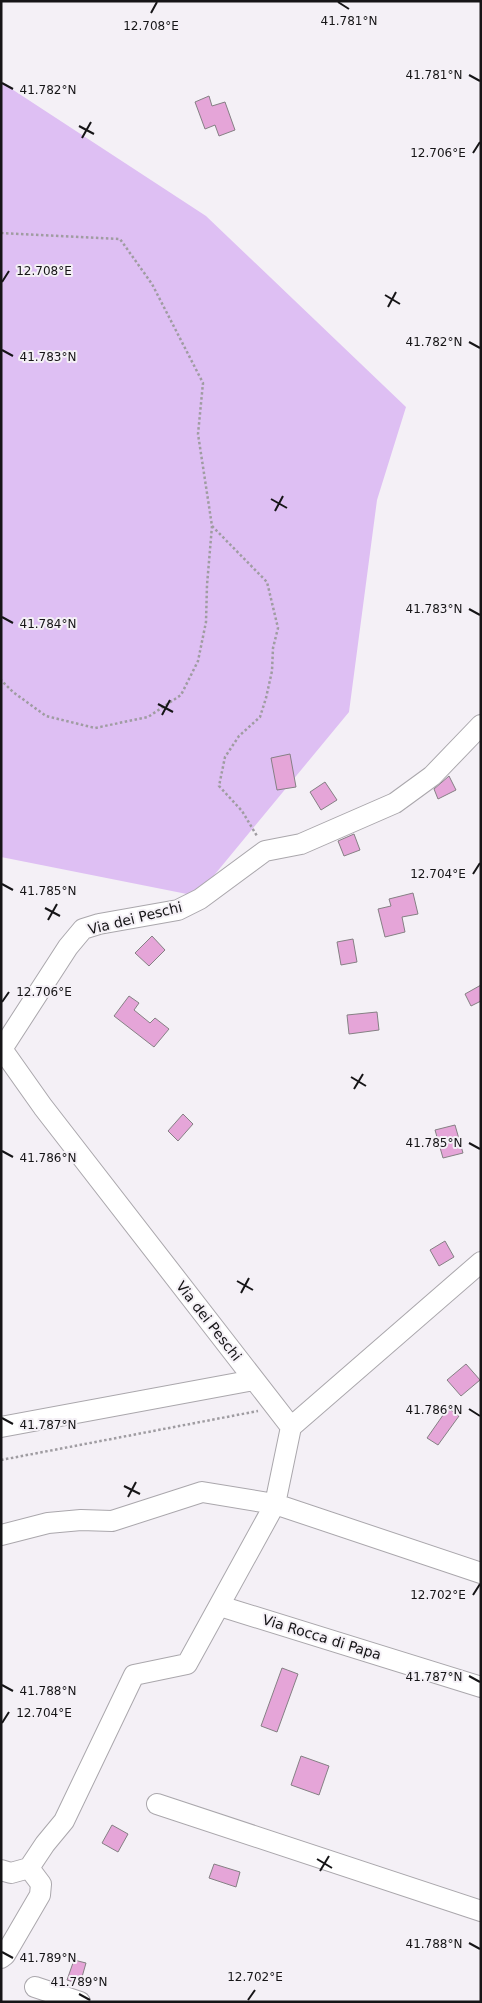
<svg xmlns="http://www.w3.org/2000/svg" width="482" height="2003" font-family="'DejaVu Sans',sans-serif">
<rect width="100%" height="100%" fill="#f4f0f6"/>
<path fill="#debff3" d="M1,82L206,216L406,407L377,500L349,712L197,896L1,857Z"/>
<path fill="#e5a5d8" stroke="#858084" d="M209,96L212,106L225,102L235,130L219,136L215,125L205,129L195,102Z
M290,754L296,787L277,790L271,758Z
M449,776L456,790L438,799L434,789Z
M325,782L337,800L321,810L310,792Z
M354,834L360,850L344,856L338,841Z
M413,893L418,914L402,917L405,932L385,937L378,909L391,906L389,899Z
M152,936L165,950L149,966L135,953Z
M353,939L357,962L341,965L337,942Z
M481,985V1001L471,1006L465,994Z
M129,996L139,1003L134,1010L150,1023L155,1018L169,1029L154,1047L114,1016Z
M377,1012L379,1030L349,1034L347,1015Z
M183,1114L193,1124L178,1141L168,1131Z
M455,1125L463,1153L443,1158L435,1130Z
M445,1241L454,1257L439,1266L430,1250Z
M466,1364L480,1380L461,1396L447,1380Z
M448,1408L459,1416L438,1445L427,1438Z
M282,1668L298,1674L277,1732L261,1726Z
M301,1756L329,1766L319,1795L291,1785Z
M112,1825L128,1834L118,1852L102,1843Z
M214,1864L240,1872L236,1887L209,1878Z
M74,1960L86,1963L80,1984L67,1980Z"/>
<g fill="none" stroke-linecap="round" stroke-linejoin="round">
<defs>
<path id="minor" d="M481,725L432,776L395,803L301,844L265,851L200,899L178,910L99,924L83,929L68,947L2,1049L43,1107L291,1427L275,1504L481,1573
M1,1427L254,1380
M291,1427L481,1262
M1,1535L48,1523L81,1520L112,1521L202,1492L275,1504L187,1664L134,1675L64,1821L45,1844L29,1868L41,1884L40,1895L5,1955L1,1958
M220,1606L481,1687
M157,1804L481,1911
M1,1870L11,1873L29,1868
M35,1987L80,2002"/>
</defs>
<use href="#minor" stroke="#aaa7ac" stroke-width="22"/>
<path stroke="#9f9ca1" stroke-width="2.5" stroke-dasharray="2.5 2.5" stroke-linecap="butt" d="M1,233L120,239L152,284L203,383L198,434L212,526L207,585L206,622L198,661L181,695L148,717L95,728L46,716L13,692L1,680
M212,526L267,582L278,628L273,648L272,671L266,698L260,717L239,736L225,757L219,786L242,811L257,836
M1,1460L258,1411"/>
<use href="#minor" stroke="#fff" stroke-width="20"/>
</g>
<path fill="none" stroke="#161517" stroke-width="2" d="M338,2L349,9M151,13L157,2M469,75L480,81M2,83L13,89M79,126L94,134M82,138L91,122M473,153L480,142M2,282L9,271M385,295L400,304M388,307L396,292M469,342L480,348M2,350L13,356M271,499L287,508M275,511L283,496M469,609L480,615M2,617L13,623M158,704L173,712M162,715L170,700M473,874L480,863M2,884L13,890M45,908L60,916M48,920L57,904M2,1002L9,992M351,1077L366,1086M354,1089L363,1074M469,1143L480,1149M2,1151L13,1157M237,1281L253,1290M241,1293L249,1278M469,1409L480,1416M2,1418L13,1424M124,1486L140,1494M128,1497L136,1482M473,1595L480,1584M469,1676L480,1682M2,1685L13,1691M2,1723L9,1712M317,1859L332,1868M320,1871L329,1856M469,1943L480,1949M2,1952L13,1958M79,1994L90,2000M248,2000L255,1990"/>
<g text-anchor="middle" stroke-width="4" stroke-linejoin="round" paint-order="stroke">
<g font-size="14" fill="#161517" stroke="#f4f0f6">
<text transform="translate(135 918) rotate(-14)" y="5">Via dei Peschi</text>
<text transform="translate(209 1321) rotate(52)" y="5">Via dei Peschi</text>
<text transform="translate(322 1637) rotate(17)" y="5">Via Rocca di Papa</text>
</g>
</g>
<g font-size="12" text-anchor="middle" fill="#161517" stroke="#f4f0f6" stroke-width="4" stroke-linejoin="round" paint-order="stroke">
<text x="349" y="25">41.781°N</text>
<text x="151" y="30">12.708°E</text>
<text x="434" y="79">41.781°N</text>
<text x="48" y="94">41.782°N</text>
<text x="438" y="157">12.706°E</text>
<text x="44" y="275">12.708°E</text>
<text x="434" y="346">41.782°N</text>
<text x="48" y="361">41.783°N</text>
<text x="434" y="613">41.783°N</text>
<text x="48" y="628">41.784°N</text>
<text x="438" y="878">12.704°E</text>
<text x="48" y="895">41.785°N</text>
<text x="44" y="996">12.706°E</text>
<text x="434" y="1147">41.785°N</text>
<text x="48" y="1162">41.786°N</text>
<text x="434" y="1414">41.786°N</text>
<text x="48" y="1429">41.787°N</text>
<text x="438" y="1599">12.702°E</text>
<text x="434" y="1681">41.787°N</text>
<text x="48" y="1695">41.788°N</text>
<text x="44" y="1717">12.704°E</text>
<text x="434" y="1948">41.788°N</text>
<text x="48" y="1962">41.789°N</text>
<text x="255" y="1981">12.702°E</text>
<text x="79" y="1986">41.789°N</text>
</g>
<rect width="482" height="2003" fill="none" stroke="#161517" stroke-width="5"/>
</svg>
